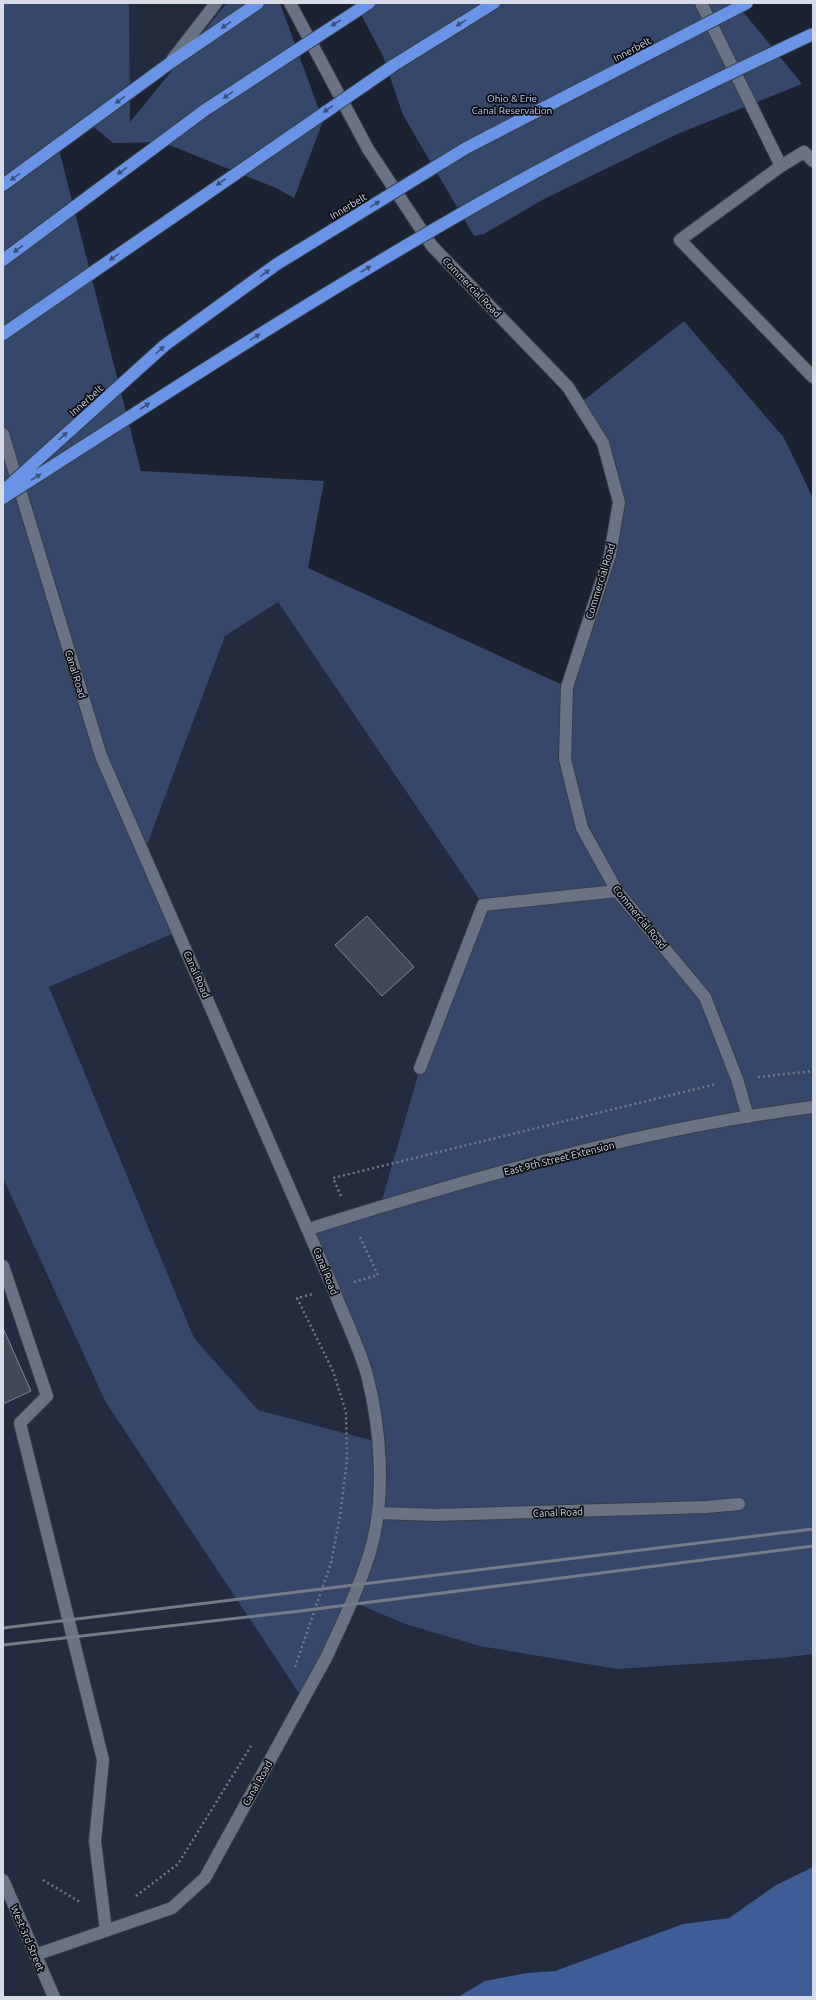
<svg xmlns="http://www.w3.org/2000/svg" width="816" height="2000" font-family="Ubuntu,sans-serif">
<rect width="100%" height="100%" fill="#1c2330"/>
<path fill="#222c3e" d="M116,3H260L116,102Z
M278,602L483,905L420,1068L380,1207L367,1374L379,1442L258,1410L194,1338L49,987L179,931L144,853L225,636Z
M3,1178L105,1401L343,1621L358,1604L405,1624L480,1646L782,1658L813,1654V1867L776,1885L729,1918L683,1924L555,1971L527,1973L458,1997H3Z"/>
<path fill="#36486a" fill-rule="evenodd" d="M3,3H129L130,122L227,3H280L323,121L294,198L276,188L162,142L113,143L89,123L58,146L141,471L324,481L308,568L567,687L619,502L603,443L579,404L684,321L784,438L813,498V1654L782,1658L617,1669L480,1646L405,1624L358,1604L343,1621L303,1699L105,1401L3,1178ZM278,602L483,905L420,1068L380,1207L309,1229L375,1408L378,1442L258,1410L194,1338L49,987L179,931L144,853L225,636Z
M355,3H736L802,84L675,135L542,200L484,234L474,236L403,115L383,56Z"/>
<path fill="#3f5c97" d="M813,1867V1997H458L485,1981L527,1973L555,1971L683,1924L729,1918L776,1885Z"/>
<path fill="#414959" stroke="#7e8798" d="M367,916L414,967L382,996L335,945Z
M3,1328L31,1391L3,1404Z"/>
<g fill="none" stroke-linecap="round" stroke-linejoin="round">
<defs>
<path id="minor" d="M290,3L368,149L432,246L568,387L603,443L619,502L610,555L567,687L565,759L582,828L617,891L705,997L737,1079L748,1117
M701,3L781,166
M172,60L216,3
M813,161L804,152L781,166L680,240L813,377
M3,434L101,756L333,1288C344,1317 359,1346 367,1375C381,1429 386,1499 370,1552C359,1588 342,1624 326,1658L205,1878L172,1908L35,1955
M420,1068L483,905L617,891
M309,1229C471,1178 645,1128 813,1107
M3,1266L47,1396L20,1423L103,1760L95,1841L106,1931
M378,1513L436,1515L706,1507L739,1504
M3,1880L54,1997"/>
<path id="highway" d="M3,185L170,63L258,3"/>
</defs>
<use href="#minor" stroke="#383e49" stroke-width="14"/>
<use href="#highway" stroke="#383e49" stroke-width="14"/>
<path stroke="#747a85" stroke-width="2.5" stroke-dasharray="2 3" stroke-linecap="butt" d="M758,1077L813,1071
M341,1196L333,1178L716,1084
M354,1282L378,1275L359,1235
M295,1667L331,1563L340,1516L347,1460L346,1412L333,1371L297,1298L313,1294
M43,1880L80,1902
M136,1896L178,1864L251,1746"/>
<use href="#minor" stroke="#6a7383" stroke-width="12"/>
<use href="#highway" stroke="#6893e7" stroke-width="12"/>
<path stroke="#767c87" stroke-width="3" d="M3,1628L813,1529
M3,1645L292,1612L813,1546"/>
<defs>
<path id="highway-bridge" d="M3,260L205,110L369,3
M3,334L394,65L494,3
M3,491L165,345L277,264L466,148L747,3
M3,498C160,397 316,296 478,204C587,142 700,87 813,34"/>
</defs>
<use href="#highway-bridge" stroke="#383e49" stroke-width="14" stroke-linecap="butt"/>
<use href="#highway-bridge" stroke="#6893e7" stroke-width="12"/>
</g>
<defs><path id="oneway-solid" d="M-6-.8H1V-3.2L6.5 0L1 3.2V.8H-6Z"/></defs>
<g fill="#38507c">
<use href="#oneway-solid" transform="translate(336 23) rotate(148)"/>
<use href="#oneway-solid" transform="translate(461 23) rotate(148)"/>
<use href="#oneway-solid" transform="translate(226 25) rotate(145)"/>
<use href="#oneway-solid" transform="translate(228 95) rotate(146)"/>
<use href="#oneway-solid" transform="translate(120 100) rotate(144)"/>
<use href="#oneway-solid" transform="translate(328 109) rotate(146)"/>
<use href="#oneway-solid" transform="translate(122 171) rotate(144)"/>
<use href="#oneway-solid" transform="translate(15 177) rotate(144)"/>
<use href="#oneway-solid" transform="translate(221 182) rotate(145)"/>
<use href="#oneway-solid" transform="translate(375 204) rotate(-31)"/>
<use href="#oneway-solid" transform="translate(18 249) rotate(143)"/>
<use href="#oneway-solid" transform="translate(114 257) rotate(145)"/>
<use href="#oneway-solid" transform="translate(366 269) rotate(-30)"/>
<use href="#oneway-solid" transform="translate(265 273) rotate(-36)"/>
<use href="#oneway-solid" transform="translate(255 337) rotate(-32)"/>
<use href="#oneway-solid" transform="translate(160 350) rotate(-42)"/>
<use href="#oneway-solid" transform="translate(145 406) rotate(-33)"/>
<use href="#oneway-solid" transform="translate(63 436) rotate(-42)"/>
<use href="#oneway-solid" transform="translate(36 477) rotate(-33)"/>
</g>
<g text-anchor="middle" stroke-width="3.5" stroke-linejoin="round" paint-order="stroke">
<g font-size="10" fill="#d6dbe5" stroke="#090c12">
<text transform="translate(632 49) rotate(-28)" y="4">Innerbelt</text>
<text transform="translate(348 206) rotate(-31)" y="4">Innerbelt</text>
<text transform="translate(472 287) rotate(46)" y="4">Commercial Road</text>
<text transform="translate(86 400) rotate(-42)" y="4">Innerbelt</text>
<text transform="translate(600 581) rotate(-73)" y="4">Commercial Road</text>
<text transform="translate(76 674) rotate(73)" y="4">Canal Road</text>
<text transform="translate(640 917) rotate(51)" y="4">Commercial Road</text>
<text transform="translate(197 974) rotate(66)" y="4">Canal Road</text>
<text transform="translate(559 1158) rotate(-14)" y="4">East 9th Street Extension</text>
<text transform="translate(326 1271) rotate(68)" y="4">Canal Road</text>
<text transform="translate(558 1512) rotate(-2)" y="4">Canal Road</text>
<text transform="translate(257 1783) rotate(-61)" y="4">Canal Road</text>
<text transform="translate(28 1938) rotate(67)" y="4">West 3rd Street</text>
</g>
<g font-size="10" fill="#c0d3f6" stroke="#090c12">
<text x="512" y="102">Ohio &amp; Erie<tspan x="512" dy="12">Canal Reservation</tspan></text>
</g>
</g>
<rect width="816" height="2000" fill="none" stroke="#d6dbe5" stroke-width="8"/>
</svg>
